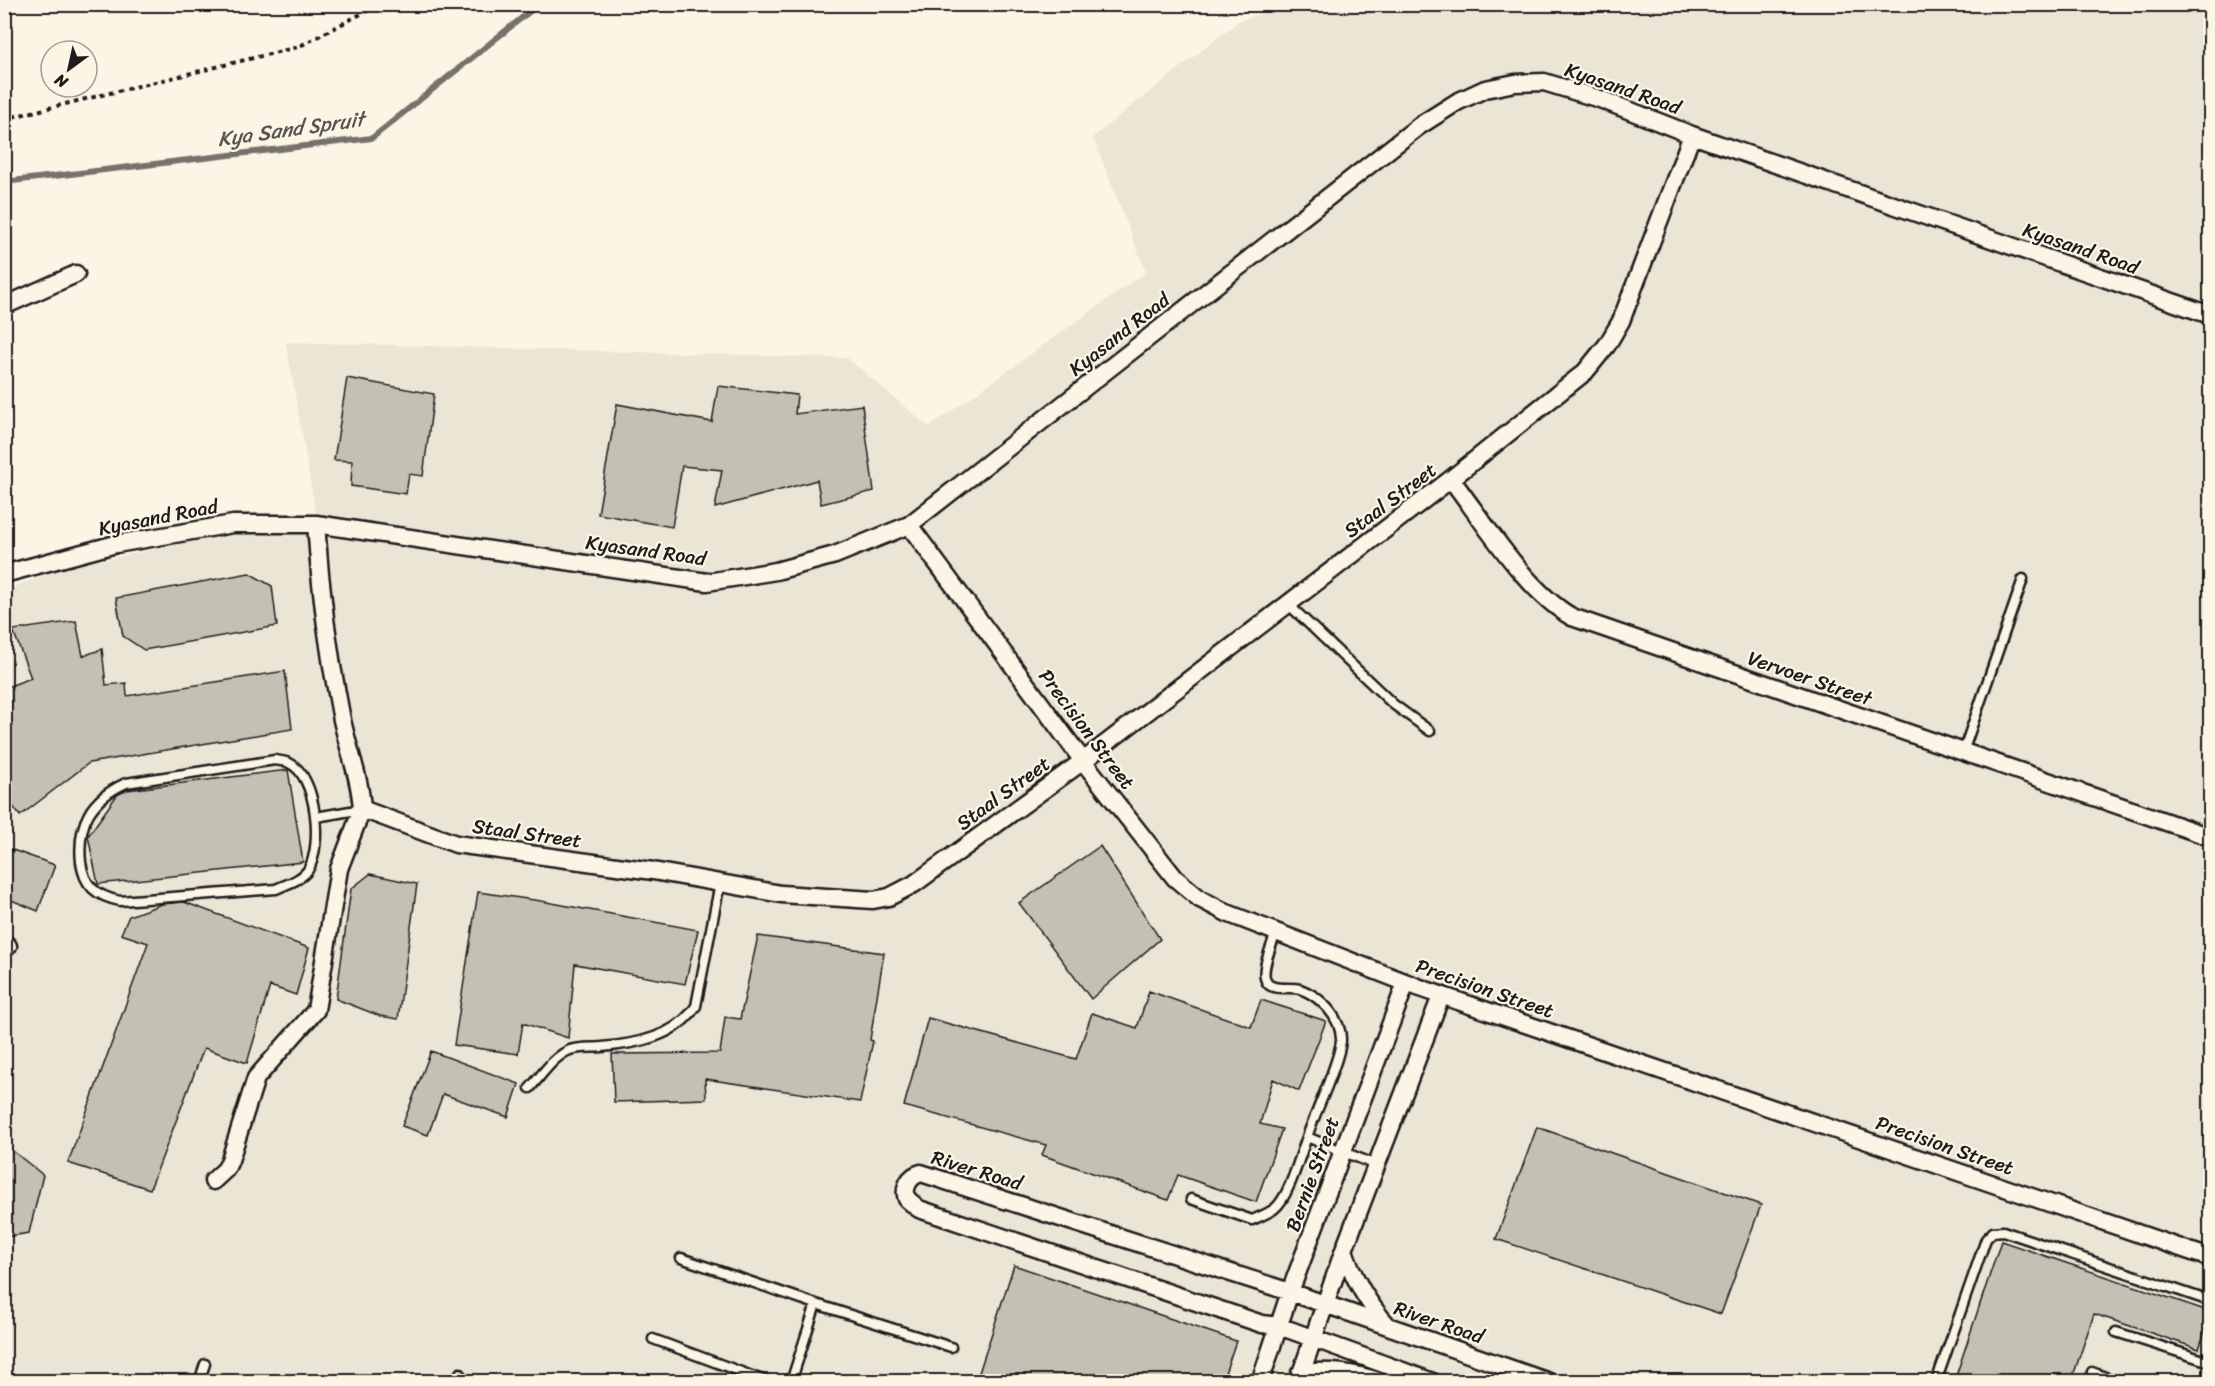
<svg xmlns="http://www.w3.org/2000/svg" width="2215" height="1386" font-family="Sriracha,sans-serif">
<rect width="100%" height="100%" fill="#fcf5e5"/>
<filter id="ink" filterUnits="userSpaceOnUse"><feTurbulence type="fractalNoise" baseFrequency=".0167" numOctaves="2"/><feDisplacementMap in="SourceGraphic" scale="12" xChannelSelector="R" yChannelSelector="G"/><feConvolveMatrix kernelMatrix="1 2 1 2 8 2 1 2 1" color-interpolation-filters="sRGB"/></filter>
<g filter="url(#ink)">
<path fill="#ebe5d6" d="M1293,4L2210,5V1381L5,1382V590L64,568L316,515L286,342L847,358L929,427L1146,272L1093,137L1239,21Z"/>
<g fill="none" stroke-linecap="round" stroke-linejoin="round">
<path stroke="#75726c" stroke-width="6" d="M4,182L372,138L539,4"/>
</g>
<path fill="#c4c0b3" stroke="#1c1c1c" stroke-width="1.5" d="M347,378L434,394L423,476L409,474L406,494L351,486L352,461L334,460Z
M718,386L797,395L795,414L862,405L874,491L821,504L817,480L715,508L722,470L682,466L672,527L598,514L617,404L712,422Z
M249,573L272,586L277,626L144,650L123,636L116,598Z
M76,621L83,656L102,649L106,685L126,683L127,696L285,671L292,729L89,763L20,816L4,794V688L31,678L13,630Z
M288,770L303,862L98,884L88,836L117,795L127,790Z
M1100,846L1160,939L1091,999L1019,903Z
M4,847L55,865L38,911L4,897Z
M370,874L417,884L398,1019L380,1016L336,999L351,889Z
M478,892L541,901L698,930L685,984L575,964L568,1038L523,1023L518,1054L454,1045Z
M184,902L309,948L296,995L270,986L247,1063L204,1048L150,1189L68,1163L148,943L121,934L129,916L162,904Z
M758,936L884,953L870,1040L873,1041L860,1102L705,1079L706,1099L614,1102L612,1054L720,1053L725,1017L740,1019Z
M1149,991L1251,1027L1261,1000L1326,1021L1299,1091L1273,1079L1260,1124L1282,1129L1256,1202L1178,1175L1168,1200L1042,1155L1046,1145L904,1106L928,1018L1076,1059L1092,1013L1137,1028Z
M431,1051L519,1084L508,1117L443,1094L428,1135L402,1126Z
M1537,1127L1761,1205L1721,1314L1496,1239Z
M4,1144L43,1175L29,1233L4,1237Z
M2001,1241L2211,1312L2199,1349L2094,1314L2071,1382H1954Z
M1014,1265L1236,1341L1222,1382H988L977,1379Z"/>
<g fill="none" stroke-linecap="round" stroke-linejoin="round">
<defs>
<path id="service" d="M1288,604L1393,704L1430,731
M1963,752L2023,579
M275,760C279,761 285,761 289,763C317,775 323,847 308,870C301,880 287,884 276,889L120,901C96,896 84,886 81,862C77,823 91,799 126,783Z
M316,817L362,809
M1276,932C1273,944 1260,969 1266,981C1271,992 1290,986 1300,989C1320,996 1342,1018 1341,1041C1339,1063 1315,1113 1307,1137
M530,1088C541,1076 554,1056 570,1050C579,1047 592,1048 602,1047C636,1044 676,1037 696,1006L720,883
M1191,1199L1252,1220C1259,1217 1267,1214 1274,1209C1289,1198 1300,1155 1307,1137L1376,1165
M681,1258L816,1304L791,1382
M816,1304L951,1347
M2116,1332L2210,1362
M653,1339L768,1382
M2092,1372L2119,1382
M199,1382L205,1364
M457,1382L460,1373
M1936,1382L1986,1239L1993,1232L2003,1231L2210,1301"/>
<path id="minor" d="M4,306L76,274
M1451,479C1484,522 1526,591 1572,617L2210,837
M316,524C320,588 328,651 341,715C347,747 360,776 362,809L456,844L653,871L781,894L873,900L889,897L914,884L1083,761L1451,479L1585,372L1607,345L1621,321L1692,135
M909,525L1083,761L1175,878L1200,899L1227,913L1420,988L2210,1258
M4,574L116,544L233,524H316L707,582L776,571L835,555L909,525L1419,126L1457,102L1485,89L1515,83L1544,82L1600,99L1692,135L2210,315
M4,949L8,946
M213,1181L226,1169L230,1160L256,1078L316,1010L339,869L362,809
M1344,1250C1354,1280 1367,1302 1388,1326
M1300,1373C1329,1370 1353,1372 1381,1382
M1260,1382L1290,1292L1406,983
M1298,1382L1344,1250L1441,996
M1433,1382L1279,1326L1262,1324L919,1209L907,1199C903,1188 909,1176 921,1173L1290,1292L1549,1382"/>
</defs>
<use href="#service" stroke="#1c1c1c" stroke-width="13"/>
<use href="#minor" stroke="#1c1c1c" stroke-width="21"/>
<path stroke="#1c1c1c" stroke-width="4" stroke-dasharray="4.5 4.5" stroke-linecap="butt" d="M4,119L298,47L380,4"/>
<use href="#service" stroke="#fcf5e5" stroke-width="8"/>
<use href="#minor" stroke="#fcf5e5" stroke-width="16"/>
</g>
</g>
<g text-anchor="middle" stroke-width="4.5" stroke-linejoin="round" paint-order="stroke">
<g font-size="20" fill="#1c1c1c" stroke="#fcf5e5">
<text transform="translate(1623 88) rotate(19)" y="7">Kyasand Road</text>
<text transform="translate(2081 248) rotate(19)" y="7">Kyasand Road</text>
<text transform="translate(1119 334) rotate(-38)" y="7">Kyasand Road</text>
<text transform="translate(1390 500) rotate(-37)" y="7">Staal Street</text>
<text transform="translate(158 517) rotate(-11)" y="7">Kyasand Road</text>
<text transform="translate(646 550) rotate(8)" y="7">Kyasand Road</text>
<text transform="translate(1810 678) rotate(19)" y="7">Vervoer Street</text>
<text transform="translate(1087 729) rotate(53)" y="7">Precision Street</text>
<text transform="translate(1003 793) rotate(-36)" y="7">Staal Street</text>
<text transform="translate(527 833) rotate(8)" y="7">Staal Street</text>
<text transform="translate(1485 988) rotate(19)" y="7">Precision Street</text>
<text transform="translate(1945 1145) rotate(19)" y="7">Precision Street</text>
<text transform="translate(977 1170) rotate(17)" y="7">River Road</text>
<text transform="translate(1312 1174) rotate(-70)" y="7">Bernie Street</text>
<text transform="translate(1439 1322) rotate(19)" y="7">River Road</text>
</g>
<g font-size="21" font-style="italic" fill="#575551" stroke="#fcf5e5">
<text transform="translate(291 129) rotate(-8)" y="7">Kya Sand Spruit</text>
</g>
</g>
<rect width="2215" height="1386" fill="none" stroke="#fcf5e5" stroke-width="24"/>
<rect x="12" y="12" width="2191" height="1362" fill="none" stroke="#1c1c1c" stroke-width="2" filter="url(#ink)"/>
<g transform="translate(69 69) rotate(213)"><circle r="28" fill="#fcf5e5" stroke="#a29e95" stroke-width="1.5"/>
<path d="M0-4.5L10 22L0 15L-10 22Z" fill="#1c1c1c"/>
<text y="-9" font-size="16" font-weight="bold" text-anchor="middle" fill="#1c1c1c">N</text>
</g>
</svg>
